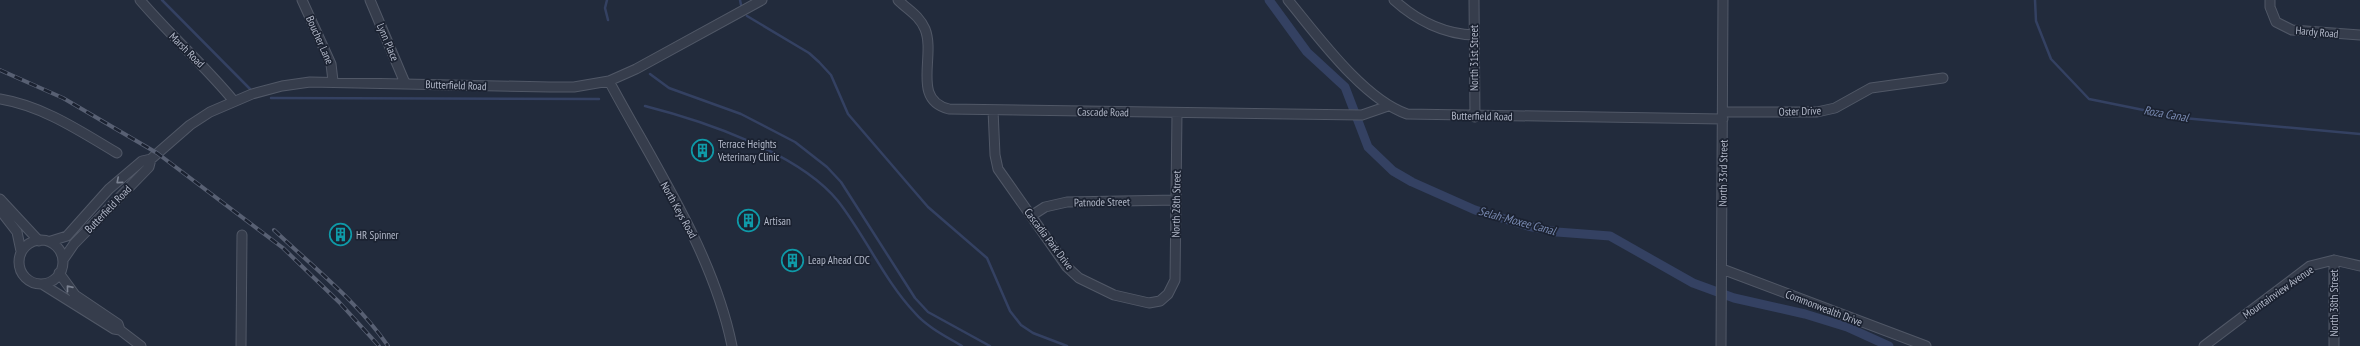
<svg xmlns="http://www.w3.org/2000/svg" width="2360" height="346" font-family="'PT Sans Narrow',sans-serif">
<rect width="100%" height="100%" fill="#222b3c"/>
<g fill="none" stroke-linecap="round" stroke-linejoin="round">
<path stroke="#344162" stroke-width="2.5" d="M162,0L250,89
M607,0L605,8L608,20
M740,0L741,5
M2035,0L2036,21L2051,59L2089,99L2183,118L2360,134
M747,16L809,53L819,62L831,75L848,114L928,207L987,258L1010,311L1021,325L1033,333L1067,346
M650,74L669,88L741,114L795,142L827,167L841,182L915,298L928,312L990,346
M271,98L599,99
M645,106C704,121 799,153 838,201C866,237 884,280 915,313C927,327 947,337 962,346"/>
<path stroke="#344162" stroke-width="9" d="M1269,0L1307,52L1345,87L1368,147L1393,171L1412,182L1475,210L1528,226L1557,232L1610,236L1693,283L1734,298L1805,314L1847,327L1889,346"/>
<defs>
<path id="street" d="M140,0C170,35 204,65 233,100
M302,0L331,64L333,81
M370,0L405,83
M898,0C908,10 919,15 925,29C936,56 911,100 949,109L1362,115L1388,106
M1288,0C1317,35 1363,99 1407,114L1723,119
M1394,0C1416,20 1444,34 1474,35
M1474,0L1475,117
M2270,0V7L2276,22L2292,30L2360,35
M609,81C654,165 713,252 732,346
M0,99C43,106 80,131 117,153
M993,110L995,155L998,169L1067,267L1079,278L1114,295L1149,303L1160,301L1168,294L1175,280L1177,113
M1724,112H1817L1835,108L1871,88L1943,78
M0,199L39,241
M0,210L17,232L21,251
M1031,216L1045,207L1067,202L1176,200
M19 262a22 22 0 1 1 44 0a22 22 0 1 1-44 0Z
M51,241L67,236L109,189L142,161L151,159L190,125L210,112L252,94L282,86L310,82L550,87H574L609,81L636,69L762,0
M63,260L74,244L149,167L151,159
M2334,260V346
M1722,269L1926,346
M59,273L75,295L118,324L120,330
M42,284L114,329L120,330L141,346
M241,346L242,235
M1721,346L1723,0
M2204,346L2310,266L2334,260L2360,266"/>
</defs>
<use href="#street" stroke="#515867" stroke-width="11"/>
<use href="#street" stroke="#363d4c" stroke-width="9"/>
<defs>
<path id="rail" d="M0,70L63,98L157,153L283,248L339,302L379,346
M274,230C313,267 358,302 388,346"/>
</defs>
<use href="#rail" stroke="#586073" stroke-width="4"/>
<use href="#rail" stroke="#1b2231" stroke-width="2.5" stroke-dasharray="8" stroke-linecap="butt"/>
</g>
<defs><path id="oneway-chevron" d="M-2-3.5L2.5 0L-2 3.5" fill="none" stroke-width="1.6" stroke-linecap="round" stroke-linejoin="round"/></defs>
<g stroke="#7a8190">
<use href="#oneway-chevron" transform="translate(119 181) rotate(139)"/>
<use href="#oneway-chevron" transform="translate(69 288) rotate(-129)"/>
</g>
<defs>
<symbol id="building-ring" viewBox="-11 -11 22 22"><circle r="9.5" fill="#1b2231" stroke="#0f9aa8" stroke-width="1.5"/><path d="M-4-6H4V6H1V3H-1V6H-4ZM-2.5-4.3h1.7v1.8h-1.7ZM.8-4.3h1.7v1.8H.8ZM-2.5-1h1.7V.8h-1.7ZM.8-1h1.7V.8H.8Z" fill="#0f9aa8"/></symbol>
</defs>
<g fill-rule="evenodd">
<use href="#building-ring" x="690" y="138" width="25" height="25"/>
<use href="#building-ring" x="736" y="208" width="25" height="25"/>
<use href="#building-ring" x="328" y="222" width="25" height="25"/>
<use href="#building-ring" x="780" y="248" width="25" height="25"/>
</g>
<g text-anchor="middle" stroke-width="3.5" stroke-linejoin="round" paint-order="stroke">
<g font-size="11" fill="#b2b8c8" stroke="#1b2231">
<text transform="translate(2317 32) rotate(5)" y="4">Hardy Road</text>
<text transform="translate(320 40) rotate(66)" y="4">Boucher Lane</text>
<text transform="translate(388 42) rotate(67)" y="4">Lynn Place</text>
<text transform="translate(187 50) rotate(45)" y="4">Marsh Road</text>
<text transform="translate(1474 58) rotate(-90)" y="4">North 31st Street</text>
<text transform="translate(456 85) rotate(2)" y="4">Butterfield Road</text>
<text transform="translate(1800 111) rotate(-2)" y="4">Oster Drive</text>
<text transform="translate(1103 112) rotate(1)" y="4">Cascade Road</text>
<text transform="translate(1482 116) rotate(1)" y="4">Butterfield Road</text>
<text transform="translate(1723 173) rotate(-89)" y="4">North 33rd Street</text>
<text transform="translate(1102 202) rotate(-1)" y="4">Patnode Street</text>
<text transform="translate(1176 204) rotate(-89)" y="4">North 28th Street</text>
<text transform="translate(108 209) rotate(-46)" y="4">Butterfield Road</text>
<text transform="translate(679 210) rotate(61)" y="4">North Keys Road</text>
<text transform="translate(1049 239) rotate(53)" y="4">Cascadia Park Drive</text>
<text transform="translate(2278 292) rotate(-35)" y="4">Mountainview Avenue</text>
<text transform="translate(2334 303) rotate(-90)" y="4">North 38th Street</text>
<text transform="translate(1824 308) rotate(21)" y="4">Commonwealth Drive</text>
</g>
<g font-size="11" fill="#b2b8c8" stroke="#1b2231" text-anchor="start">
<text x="718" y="148">Terrace Heights<tspan x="718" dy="13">Veterinary Clinic</tspan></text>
<text x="764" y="225">Artisan</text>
<text x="356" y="239">HR Spinner</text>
<text x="808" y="264">Leap Ahead CDC</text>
</g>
<g font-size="12" font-style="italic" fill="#798ab1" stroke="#1b2231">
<text transform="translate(2166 114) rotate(10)" y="4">Roza Canal</text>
<text transform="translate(1517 221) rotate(15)" y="4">Selah-Moxee Canal</text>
</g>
</g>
</svg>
